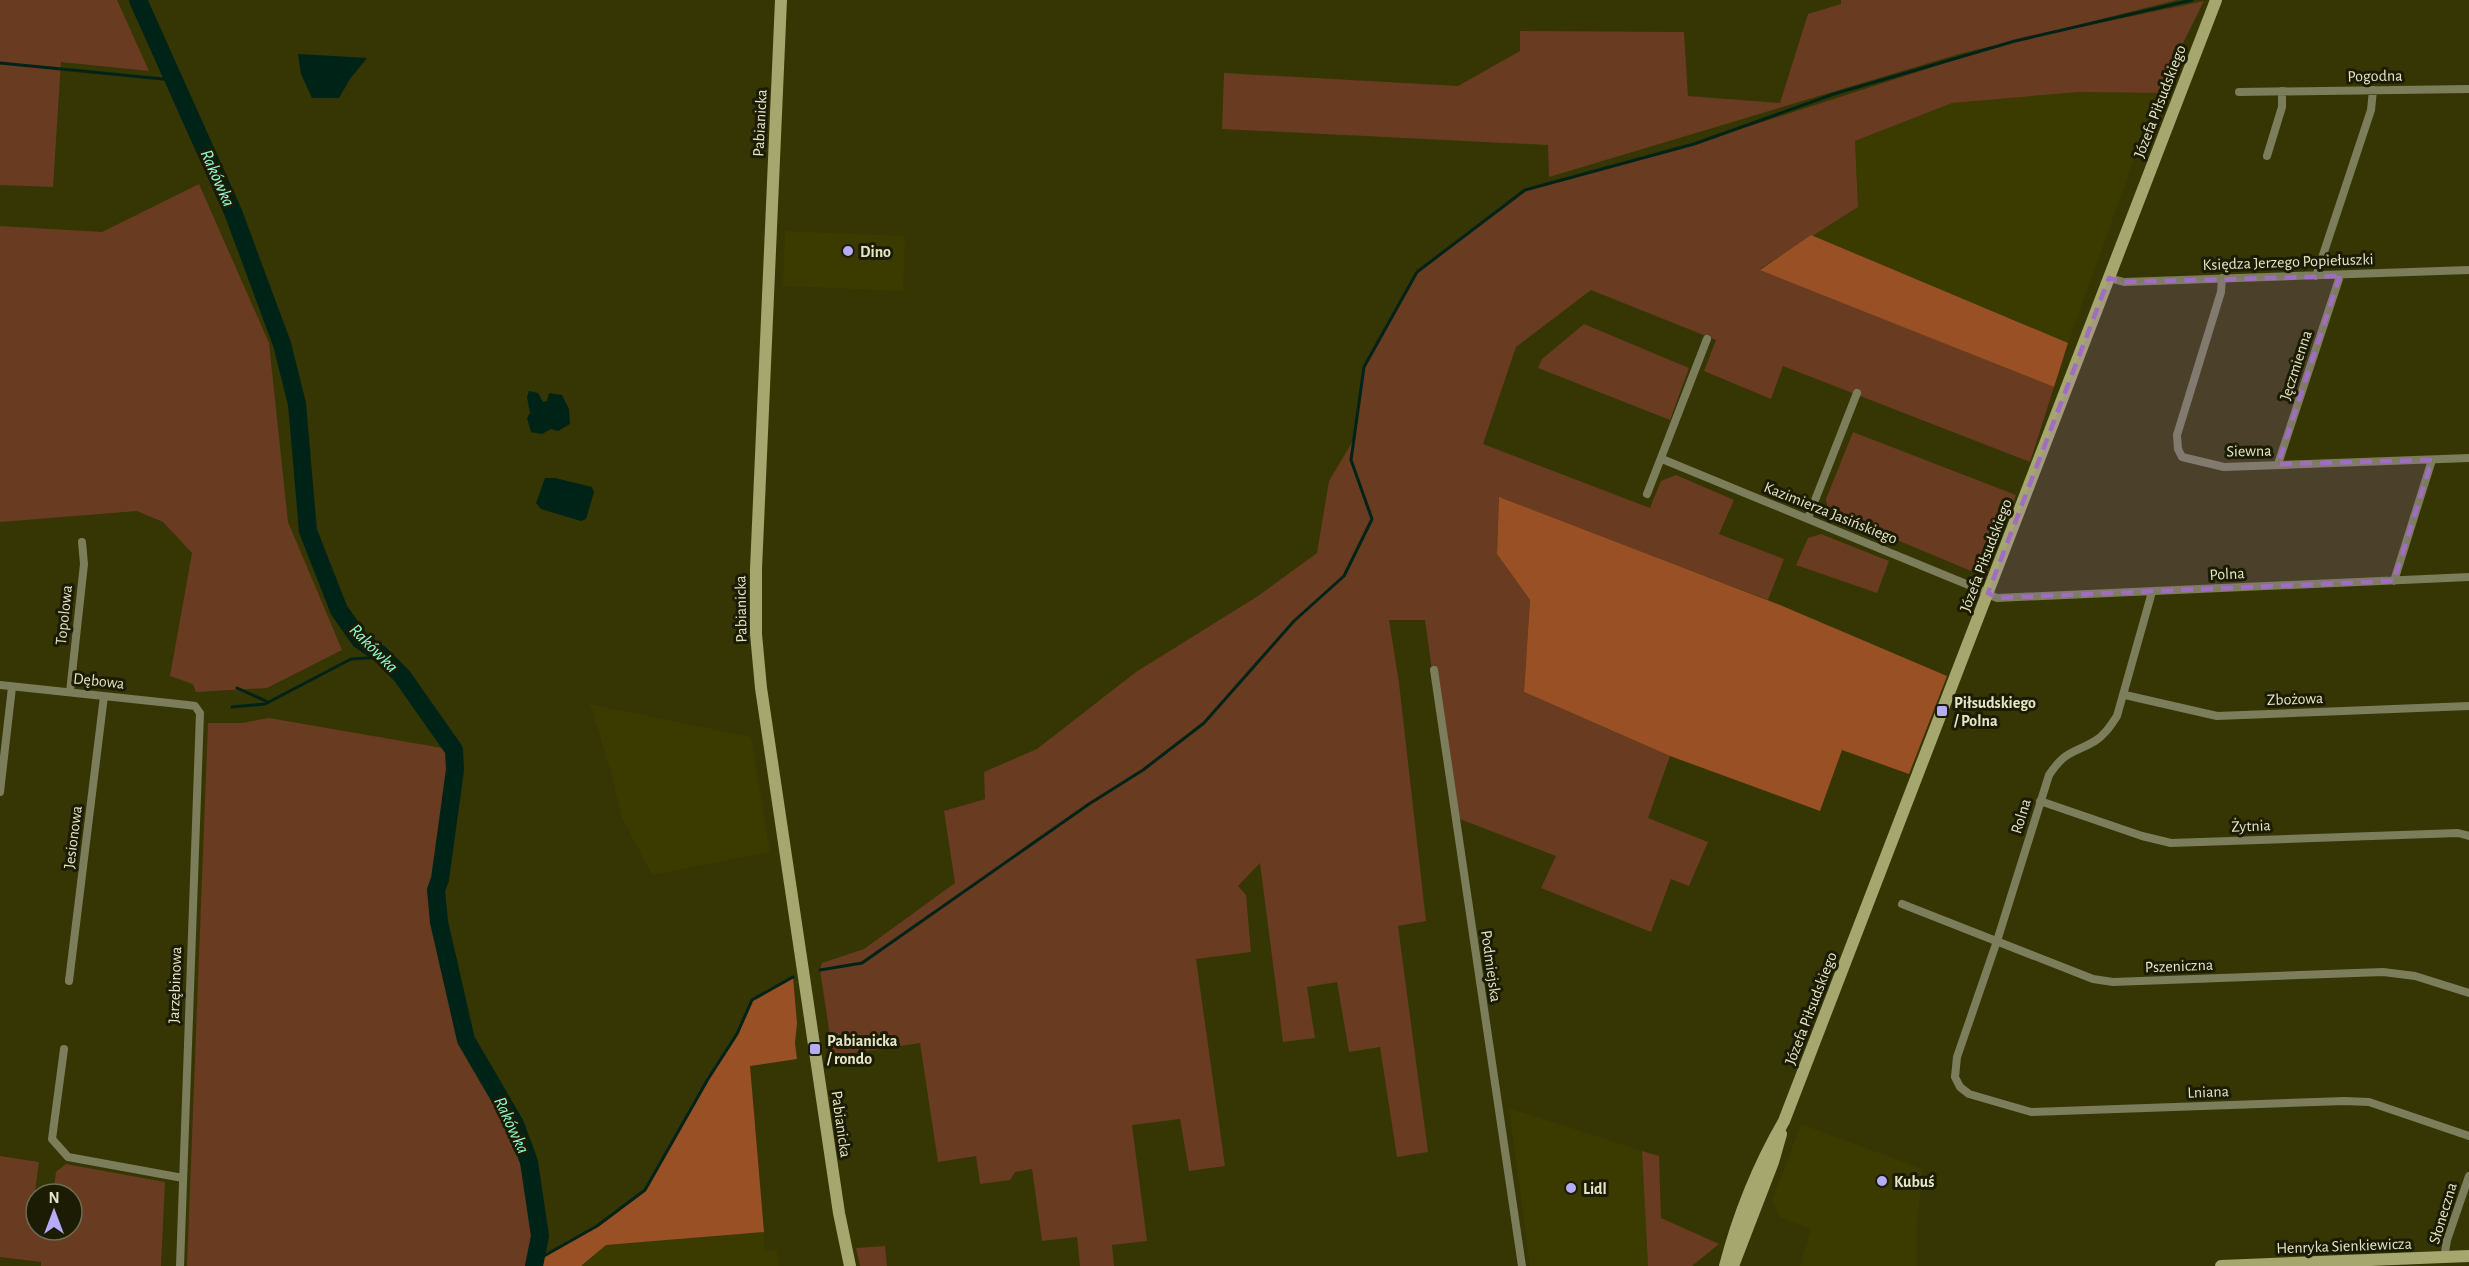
<svg xmlns="http://www.w3.org/2000/svg" width="2469" height="1266" font-family="'Alegreya Sans',sans-serif">
<rect width="100%" height="100%" fill="#363504"/>
<path fill="#3b3b00" d="M2079,92L2158,93L2068,343L1811,235L1858,207L1855,141L1952,103Z
M785,231L905,236L903,291L783,286Z
M590,704L751,737L770,852L652,875L622,818L609,765Z
M1509,1108L1642,1151L1648,1266H1530Z
M1801,1124L1923,1169L1917,1222V1266H1800L1811,1229L1781,1218L1772,1201Z
M764,1232L765,1251L777,1250L779,1266H581L606,1245Z"/>
<path fill="#693b21" d="M0,0H117L149,71L61,62L53,187L0,185Z
M1841,0H2177L2018,40L2204,1L2158,93L2079,92L1952,103L1855,141L1858,207L1760,269L2054,387L2030,462L1783,366L1771,399L1704,371L1716,340L1591,290L1516,347L1483,444L1650,508L1661,481L1676,475L1734,500L1719,534L1784,559L1768,600L1499,498L1497,554L1530,600L1524,692L1670,756L1648,818L1708,842L1689,886L1671,879L1651,932L1541,888L1556,856L1452,816L1425,620H1389L1399,683L1426,921L1398,926L1428,1152L1397,1157L1380,1047L1349,1052L1337,982L1307,987L1315,1038L1283,1042L1260,863L1238,886L1246,895L1251,952L1196,959L1225,1166L1189,1171L1180,1119L1132,1125L1147,1241L1112,1245L1114,1266H1080L1077,1237L1042,1241L1032,1169L1015,1172L1010,1180L980,1184L976,1156L938,1162L920,1043L833,1056L820,970L822,963L864,949L955,883L944,811L985,799L984,772L1037,749L1136,672L1258,596L1317,553L1329,481L1354,439L1364,367L1417,272L1525,190L1694,144L2013,41L1959,54L1549,177L1548,145L1222,129L1224,73L1458,86L1520,51V31L1684,32L1688,96L1780,103L1808,14L1841,4Z
M199,184L269,343L288,522L342,650L267,688L196,692L193,684L170,676L192,553L163,522L137,511L0,522V226L102,232Z
M1584,324L1689,368L1670,420L1538,368L1542,359Z
M1853,432L2016,495L1983,576L1828,511L1826,499Z
M1821,534L1889,561L1877,593L1796,565L1808,538Z
M269,718L454,750L455,770L440,879L436,890L439,922L466,1040L515,1124L529,1162L540,1236L534,1266H187L208,723H242Z
M1642,1151L1659,1156L1661,1218L1719,1244L1692,1266H1648Z
M0,1156L39,1162L35,1192L44,1194H36V1230H72V1194H53L56,1172L66,1164L165,1182L161,1266H41V1262L0,1257Z
M885,1246L887,1266H860L856,1248Z"/>
<path fill="#995024" d="M1811,235L2068,343L2054,387L1760,270Z
M1499,497L1780,605L1947,676L1909,774L1842,750L1820,811L1670,756L1524,692L1530,600L1497,554Z
M793,977L797,1023L795,1043L797,1059L750,1066L764,1232L606,1245L581,1266H534L535,1261L597,1226L645,1190L708,1079L737,1034L752,1000Z"/>
<path fill="#002318" d="M298,54L367,58L350,79L339,98H312L301,74Z
M529,391L538,393L543,402L547,401L549,393L562,395L569,409L570,424L558,431L551,429L542,434L531,432L527,418L530,413L527,397Z
M545,478H555L592,487L594,492L586,519L581,521L541,509L536,503Z"/>
<g fill="none" stroke-linecap="round" stroke-linejoin="round">
<path stroke="#002318" stroke-width="3" d="M0,63L173,80
M237,688L268,702
M232,707L265,704L351,659L383,657
M820,970L862,963L1089,804L1143,770L1204,723L1294,621L1344,576L1372,519L1351,460L1364,367L1417,272L1525,190L1694,144L1834,94L2015,41L2192,0
M535,1261L597,1226L645,1190L708,1079L737,1034L752,1000L793,977"/>
<path stroke="#002318" stroke-width="18" d="M138,0L233,212L282,344L297,404L308,531L339,610L360,640L380,654L402,676L454,750L455,770L440,879L436,890L439,922L466,1040L515,1124L529,1162L540,1236L534,1266"/>
<path stroke="#7c7d5a" stroke-width="8" d="M2239,92L2469,89
M2267,156L2282,107V91
M2316,276L2371,110L2373,90
M2109,278L2124,282L2469,270
M2222,278L2221,292L2177,435L2178,449L2182,457L2224,467L2469,458
M1662,459L1988,593
M2278,464L2340,276
M1647,494L1707,339
M1808,518L1857,393
M2394,581L2432,460
M2152,592L2117,716C2111,725 2105,735 2095,741C2071,755 2066,750 2049,775L1997,941L1957,1057L1955,1077L1960,1087L1969,1094L2031,1112L2344,1101L2369,1102L2469,1136
M1987,594L1997,598L2469,577
M1434,670L1522,1266
M0,685L188,705L195,706L200,713L180,1266
M70,692L84,564L82,542
M2125,695L2217,716L2469,706
M0,792L12,687
M2040,801L2142,836L2171,843L2458,833L2469,836
M1902,904L2093,979L2113,982L2383,972L2415,976L2469,993
M69,981L104,696
M64,1049L52,1139L68,1157L183,1178
M2444,1258L2447,1240L2469,1176"/>
<path stroke="#a5a76e" stroke-width="12" d="M781,0L756,569V634L761,688L839,1213L850,1266
M1725,1266C1738,1216 1758,1166 1784,1121L2216,0
M1733,1266L1773,1162L1781,1134
M2221,1266L2469,1256"/>
</g>
<path fill="#a06dc2" fill-opacity="0.2" stroke="#a06dc2" stroke-width="4.5" stroke-dasharray="12 8" stroke-linejoin="round" d="M2340,276L2278,464L2432,460L2394,581L1997,598L1988,593L2109,278L2124,282Z"/>
<g fill="#b5acf8" stroke="#1c1c04" stroke-width="2">
<circle cx="848" cy="251" r="6"/>
<rect x="1936" y="705" width="12" height="12" rx="3"/>
<rect x="809" y="1043" width="12" height="12" rx="3"/>
<circle cx="1882" cy="1181" r="6"/>
<circle cx="1571" cy="1188" r="6"/>
</g>
<g text-anchor="middle" stroke-width="6" stroke-linejoin="round" paint-order="stroke">
<g font-size="16" fill="#e5e6c7" stroke="#1c1c04">
<text transform="translate(2375 75) rotate(-1)" y="6">Pogodna</text>
<text transform="translate(2159 101) rotate(-69)" y="6">Józefa Piłsudskiego</text>
<text transform="translate(759 123) rotate(-87)" y="6">Pabianicka</text>
<text transform="translate(2288 261) rotate(-2)" y="6">Księdza Jerzego Popiełuszki</text>
<text transform="translate(2295 365) rotate(-72)" y="6">Jęczmienna</text>
<text transform="translate(2249 450) rotate(-1)" y="6">Siewna</text>
<text transform="translate(1831 512) rotate(22)" y="6">Kazimierza Jasińskiego</text>
<text transform="translate(1985 555) rotate(-69)" y="6">Józefa Piłsudskiego</text>
<text transform="translate(2227 573) rotate(-3)" y="6">Polna</text>
<text transform="translate(740 609) rotate(-91)" y="6">Pabianicka</text>
<text transform="translate(63 615) rotate(-84)" y="6">Topolowa</text>
<text transform="translate(99 680) rotate(6)" y="6">Dębowa</text>
<text transform="translate(2295 698) rotate(-2)" y="6">Zbożowa</text>
<text transform="translate(2020 816) rotate(-73)" y="6">Rolna</text>
<text transform="translate(2251 825) rotate(-2)" y="6">Żytnia</text>
<text transform="translate(72 837) rotate(-83)" y="6">Jesionowa</text>
<text transform="translate(2179 965) rotate(-2)" y="6">Pszeniczna</text>
<text transform="translate(1492 966) rotate(82)" y="6">Podmiejska</text>
<text transform="translate(174 985) rotate(-88)" y="6">Jarzębinowa</text>
<text transform="translate(1810 1008) rotate(-69)" y="6">Józefa Piłsudskiego</text>
<text transform="translate(2208 1091) rotate(-2)" y="6">Lniana</text>
<text transform="translate(842 1124) rotate(82)" y="6">Pabianicka</text>
<text transform="translate(2442 1213) rotate(-73)" y="6">Słoneczna</text>
<text transform="translate(2344 1245) rotate(-2)" y="6">Henryka Sienkiewicza</text>
</g>
<g font-size="16" font-weight="bold" fill="#e5e6c7" stroke="#1c1c04" text-anchor="start">
<text x="860" y="257">Dino</text>
<text x="1954" y="708">Piłsudskiego<tspan x="1954" dy="18">/ Polna</tspan></text>
<text x="827" y="1046">Pabianicka<tspan x="827" dy="18">/ rondo</tspan></text>
<text x="1894" y="1187">Kubuś</text>
<text x="1583" y="1194">Lidl</text>
</g>
<g font-size="18" font-style="italic" fill="#90fcd6" stroke="#1c1c04">
<text transform="translate(218 178) rotate(66)" y="6">Rakówka</text>
<text transform="translate(374 648) rotate(45)" y="6">Rakówka</text>
<text transform="translate(512 1125) rotate(65)" y="6">Rakówka</text>
</g>
</g>
<g transform="translate(54 1212)"><circle r="28" fill="#1c1c04" stroke="#6c6d52" stroke-width="1.5"/>
<path d="M0-4.5L10 22L0 15L-10 22Z" fill="#b5acf8"/>
<text y="-9" font-size="16" font-weight="bold" text-anchor="middle" fill="#e5e6c7">N</text>
</g>
</svg>
